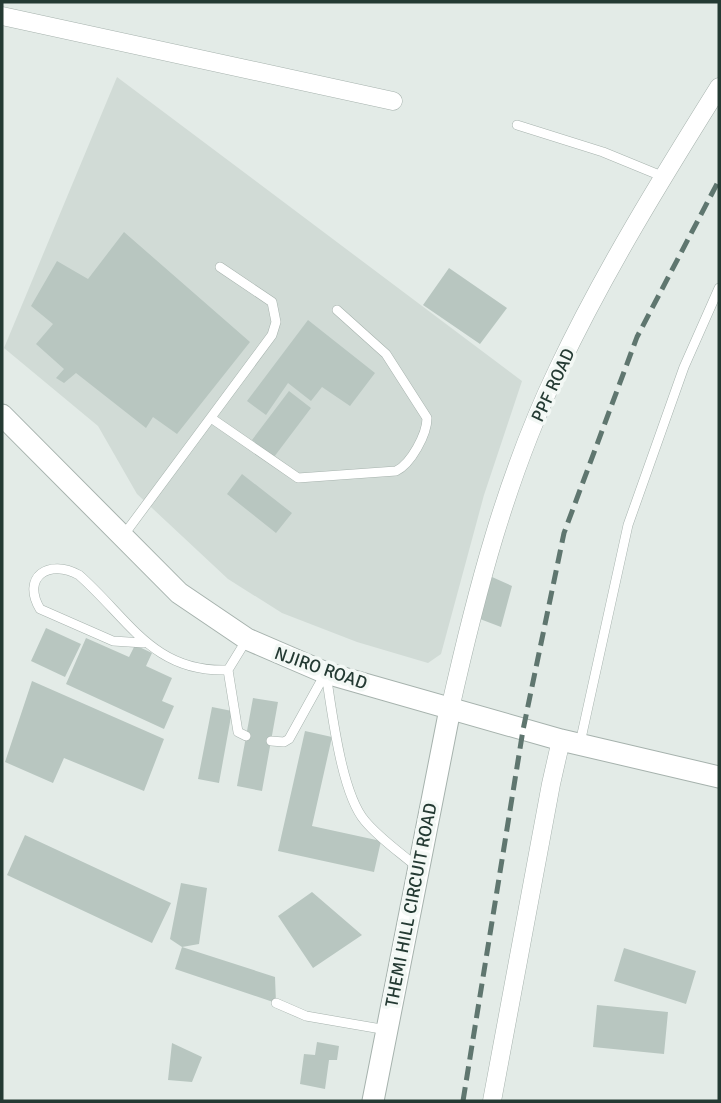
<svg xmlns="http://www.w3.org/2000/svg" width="721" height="1103" font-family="Signika,sans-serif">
<rect width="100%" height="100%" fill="#e3ebe7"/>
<path fill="#d1dbd6" d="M117,77L522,381L484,495L441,654L428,663L357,642L282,613L228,579L137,494L98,426L4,348Z"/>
<path fill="#b8c6c0" d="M124,232L250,342L177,434L153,417L146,428L76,373L64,383L56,378L64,369L36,344L53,324L31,306L57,261L88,279Z
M449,268L507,308L480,344L423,305Z
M308,320L375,373L350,406L322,387L311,401L288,383L266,415L247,401Z
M289,391L311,408L274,457L252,440Z
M242,474L292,513L276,533L227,494Z
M492,577L512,586L501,627L480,619Z
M46,628L81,644L65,677L31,661Z
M86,638L129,657L135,645L152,653L146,666L172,678L162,701L174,706L164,729L66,684Z
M32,681L164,739L144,791L64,758L53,783L5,762Z
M253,698L278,702L262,791L237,786Z
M212,707L232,711L219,783L198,779Z
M305,731L332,737L312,826L381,841L374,872L278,851Z
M25,835L171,903L152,943L7,875Z
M181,883L207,888L199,944L182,947L170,939Z
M312,892L362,935L313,968L278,916Z
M182,947L275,977L276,1003L175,969Z
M624,948L696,971L686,1004L614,981Z
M597,1005L668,1012L664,1054L593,1047Z
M317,1042L339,1046L337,1060H329L325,1089L300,1084L304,1054L315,1055Z
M172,1043L202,1057L192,1082L168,1080Z"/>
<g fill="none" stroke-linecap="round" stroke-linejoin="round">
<defs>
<path id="service" d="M517,125L603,152L664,177
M211,418L298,478L396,471C411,464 427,434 427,418L386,354L337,310
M123,536L272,335L276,322L272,302L220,267
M144,643L113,641L40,609C21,577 49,558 79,575C129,619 153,673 228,670L247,639
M228,670L238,732L246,736
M326,674C332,711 341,793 365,821C380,839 401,853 418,868
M271,741L284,742L289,739L325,674
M580,743L628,525L684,367L719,288
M276,1003L306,1016L387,1030"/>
<path id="minor" d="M2,16L393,101
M450,709C476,593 506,477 558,369C604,272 662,178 719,87
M492,1101L551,784L561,740"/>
<path id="tertiary" d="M2,415L179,593L247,639L326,673L561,740L719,777
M373,1101L450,709"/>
</defs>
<use href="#service" stroke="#a6b2ad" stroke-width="10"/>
<use href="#minor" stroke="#a6b2ad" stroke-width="19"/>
<use href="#tertiary" stroke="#a6b2ad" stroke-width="23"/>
<use href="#service" stroke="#fff" stroke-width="9"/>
<use href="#minor" stroke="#fff" stroke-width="18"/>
<use href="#tertiary" stroke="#fff" stroke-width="21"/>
<path stroke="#5f766f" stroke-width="5" stroke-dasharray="14 7" stroke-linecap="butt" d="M463,1101L523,730L564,533L637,337L719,180"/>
</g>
<g text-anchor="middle" stroke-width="7" stroke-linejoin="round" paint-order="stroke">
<g font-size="18" fill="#243a33" stroke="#f3f8f5">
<text transform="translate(553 385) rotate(-65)" y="6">PPF ROAD</text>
<text transform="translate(321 668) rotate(19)" y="6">NJIRO ROAD</text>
<text transform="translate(411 905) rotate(-79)" y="6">THEMI HILL CIRCUIT ROAD</text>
</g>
</g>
<rect width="721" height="1103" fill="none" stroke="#243a33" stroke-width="7"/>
</svg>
